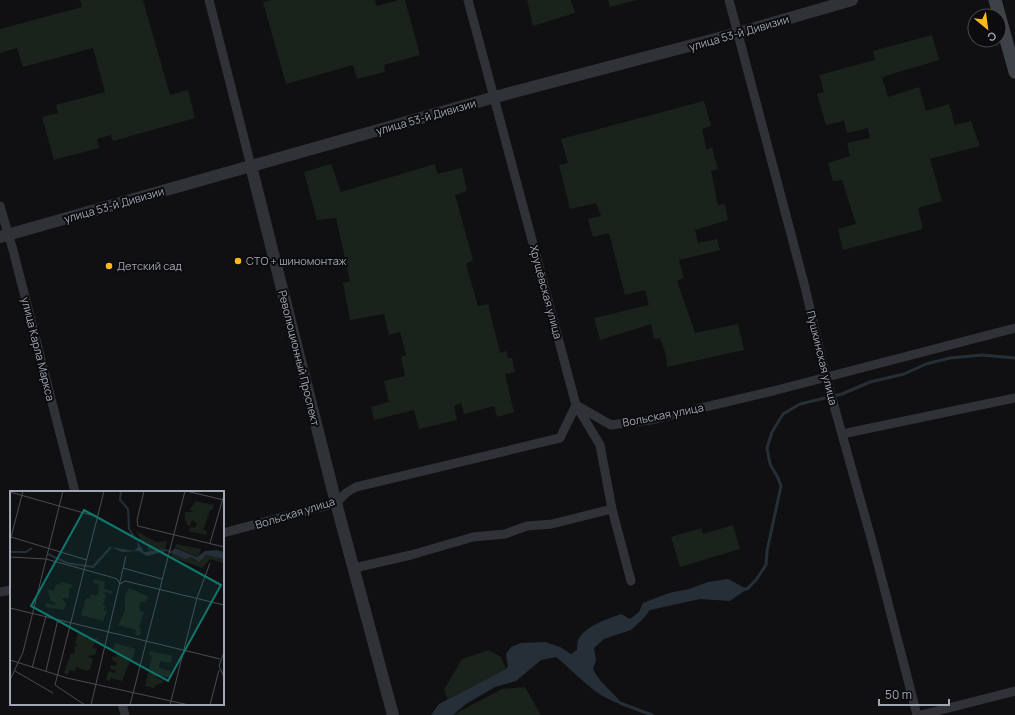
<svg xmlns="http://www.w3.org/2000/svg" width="1015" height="715" font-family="Manrope,sans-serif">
<rect width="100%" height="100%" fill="#101012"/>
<path fill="#1a221c" d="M80,0H143L170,95L188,90L195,118L113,141L111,135L97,139L99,148L54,160L42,117L58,113L56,105L105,92L93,48L23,67L17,48L0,53V29L82,7Z
M270,0H375L377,6L399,0H405L420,55L384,65L385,72L357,79L353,65L286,84L263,2Z
M527,0H571L575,13L533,26Z
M608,0H637L610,7Z
M932,35L939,60L882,77L888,97L919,87L926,111L949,104L955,125L971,121L980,146L930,159L942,201L918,208L923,229L843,250L838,229L856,224L842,180L833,181L828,163L850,156L847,143L870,138L868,128L847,133L844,121L826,125L817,94L824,92L819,75L875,60L873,51Z
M704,101L711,126L702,129L706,149L712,148L718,169L711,171L718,205L725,204L728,220L695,230L698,243L717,239L720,250L679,260L684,278L677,281L695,333L738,324L744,350L667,367L666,355L660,338L654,339L651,324L600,340L594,318L649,305L645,290L625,295L609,233L593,237L588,219L601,216L596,203L570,209L559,165L568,163L561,139Z
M331,164L341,192L435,164L437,174L462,168L467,191L455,195L473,260L466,264L478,306L488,304L500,353L506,351L508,358H512L515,372L505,374L514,412L497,417L494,406L464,414L461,403L454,406L457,420L419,429L414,410L374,420L371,407L389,402L384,381L405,376L401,357L406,355L400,332L389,335L384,314L350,320L343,283L350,281L336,218L317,220L304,172Z
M733,525L740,549L680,567L671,537L701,528L703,534Z
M489,650L501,657L506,669L448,699L444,690L462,659Z
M525,687L541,715H453L502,689Z"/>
<path fill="#262f37" d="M728,579L747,589L730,601L700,599L650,610L643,619L631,630L604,639L594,648L596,660L593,669C599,683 613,691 622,704C596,698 576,673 556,657L541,660L516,681L495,687L466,704L453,715H431L439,704L506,669L508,666L506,654L511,647L521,643L545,642L560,647L571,654L577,650C577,647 577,643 578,640C585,626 607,619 621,614L630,619L639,612L643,603L669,593L689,589L708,582Z"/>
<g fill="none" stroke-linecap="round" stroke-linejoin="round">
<path stroke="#262f37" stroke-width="3" d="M743,589H747L756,580L766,565L767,551L781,486L778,478L770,464L767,448L772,432L783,414L800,404L842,394L870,382L904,374L926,364L950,358L982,355L1015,358
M620,703L652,715"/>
<path stroke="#313237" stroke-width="9" d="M209,0L251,166
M468,0L576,405L600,445L612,509L631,581
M729,0L805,287L826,377L873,545L917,715
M0,206L13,250L75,492
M842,434L1015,398
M223,533L336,503L346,493L356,487L560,438L576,405L611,425L650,420L773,391L1015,328
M354,568L411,555L473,537L505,534L527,526L552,524L612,509
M0,592L11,590
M122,704L125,715
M921,715L1015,691"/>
<path stroke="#313237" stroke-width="12" d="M251,166L336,503L393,715
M0,237L495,97L738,33L852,0"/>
<path stroke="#3f4148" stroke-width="13" d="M995,0L1015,72"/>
</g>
<g fill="#ffb91c" stroke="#0c0b0d" stroke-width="1.5">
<circle cx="238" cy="261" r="4"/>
<circle cx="109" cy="266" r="4"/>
</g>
<g text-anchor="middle" stroke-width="4" stroke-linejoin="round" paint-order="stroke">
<g font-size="11" fill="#a0a6b4" stroke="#0c0b0d">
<text transform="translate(739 33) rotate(-16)" y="4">улица 53-й Дивизии</text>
<text transform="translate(426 117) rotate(-16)" y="4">улица 53-й Дивизии</text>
<text transform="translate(114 205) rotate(-16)" y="4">улица 53-й Дивизии</text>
<text transform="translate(546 292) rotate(75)" y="4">Хрущёвская улица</text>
<text transform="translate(38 349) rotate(76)" y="4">улица Карла Маркса</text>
<text transform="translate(299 358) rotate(76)" y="4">Революционный Проспект</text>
<text transform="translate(822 358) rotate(76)" y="4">Пушкинская улица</text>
<text transform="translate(663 415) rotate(-11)" y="4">Вольская улица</text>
<text transform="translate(295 513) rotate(-17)" y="4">Вольская улица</text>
</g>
<g font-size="11" fill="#a0a6b4" stroke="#0c0b0d" text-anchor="start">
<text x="246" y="265">СТО + шиномонтаж</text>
<text x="117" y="270">Детский сад</text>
</g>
</g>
<g transform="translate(10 491)">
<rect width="214" height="214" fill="#101012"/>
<path d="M185,10L204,14L202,19H200L193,39L197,40L196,44L179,40L180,36L185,37L187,33L182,29L180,35L177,34L175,27V21H183L180,19ZM126,40L146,51L157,50L155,58L150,61L138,59V52L131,49ZM166,53L191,58L188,66L165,56ZM162,62L175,68L181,66L186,70L196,64H206L214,68V72L200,68L192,77L161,66ZM84,88L95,91L94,98L102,100V103L93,101L96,104L93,114L96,115L93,119L97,120L93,130L71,124L76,107L81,108L80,103L86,105L88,102L89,94L83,92ZM51,91L63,94L62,97H59V107H51L56,112L55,117L53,119L35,116L36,112L45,114V112L41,110L37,98L44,100L46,93L50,94ZM119,97L139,106L134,111L131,110L129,116L130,120L134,121L129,136L131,137L130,145L125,144L126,139L108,134L115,120V104ZM68,142L76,144V148L88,147L82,156L87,158L85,164L78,165L83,168L80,178L77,180L66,176L65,180L60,179L58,184L54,182L61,162L65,163L64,156L68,154L65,152ZM105,152L125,158L122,171L120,170L112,190L101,187L100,190L96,189L98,180L105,182V179L100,178L101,174L106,175L107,172L102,168V166H106L107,162L103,161ZM140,160L162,165L161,172L150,170L149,177L160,180L161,187L147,184L146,187L153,189V192L145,194L144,197L135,195L142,165L139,164Z" fill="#1a221c"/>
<path d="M127,50L134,61L155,58L162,60L165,57L187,66L195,60L207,59L214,61V68L196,64L189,71L181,66L175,68L156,60L137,65L129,60L112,61L101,56L124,60L128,56Z" fill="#262f37"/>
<path fill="none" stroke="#262f37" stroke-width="2" d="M111,0L110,9L118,18L119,38L126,49M0,61H16L22,57M38,63L57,72L83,76L101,56"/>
<path fill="none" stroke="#4a4c53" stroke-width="1" d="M134,0L127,29L128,35L214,56M176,0L214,9M0,1L88,26M1,46L77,69M0,50L13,0M200,52L214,4M0,66L36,68L101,86L107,88L110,93L115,90L214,114M113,77L152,88M0,117L210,168M214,161L209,175L214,186M0,169L57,187L179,214M22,177L36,125M5,180L43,202M36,180L48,128M0,189L13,161L53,0M75,214L45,194L94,0M81,214L116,65M120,214L175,0M160,214L187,107L200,72M200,214L209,179"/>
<path fill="#0f766e" fill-opacity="0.15" stroke="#0f766e" stroke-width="2" d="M74,19L211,94L158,190L21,115Z"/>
<rect width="214" height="214" fill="none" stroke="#a0a6b4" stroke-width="2"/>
</g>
<g transform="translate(987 28) rotate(151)"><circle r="19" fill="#0c0b0d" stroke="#474950"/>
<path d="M0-3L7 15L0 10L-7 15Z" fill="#ffb91c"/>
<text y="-6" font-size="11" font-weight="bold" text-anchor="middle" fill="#a0a6b4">С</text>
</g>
<path d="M879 699v6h70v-6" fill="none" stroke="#a0a6b4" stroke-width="2"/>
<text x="885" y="699" font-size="12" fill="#a0a6b4" stroke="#0c0b0d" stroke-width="3" paint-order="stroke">50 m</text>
</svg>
